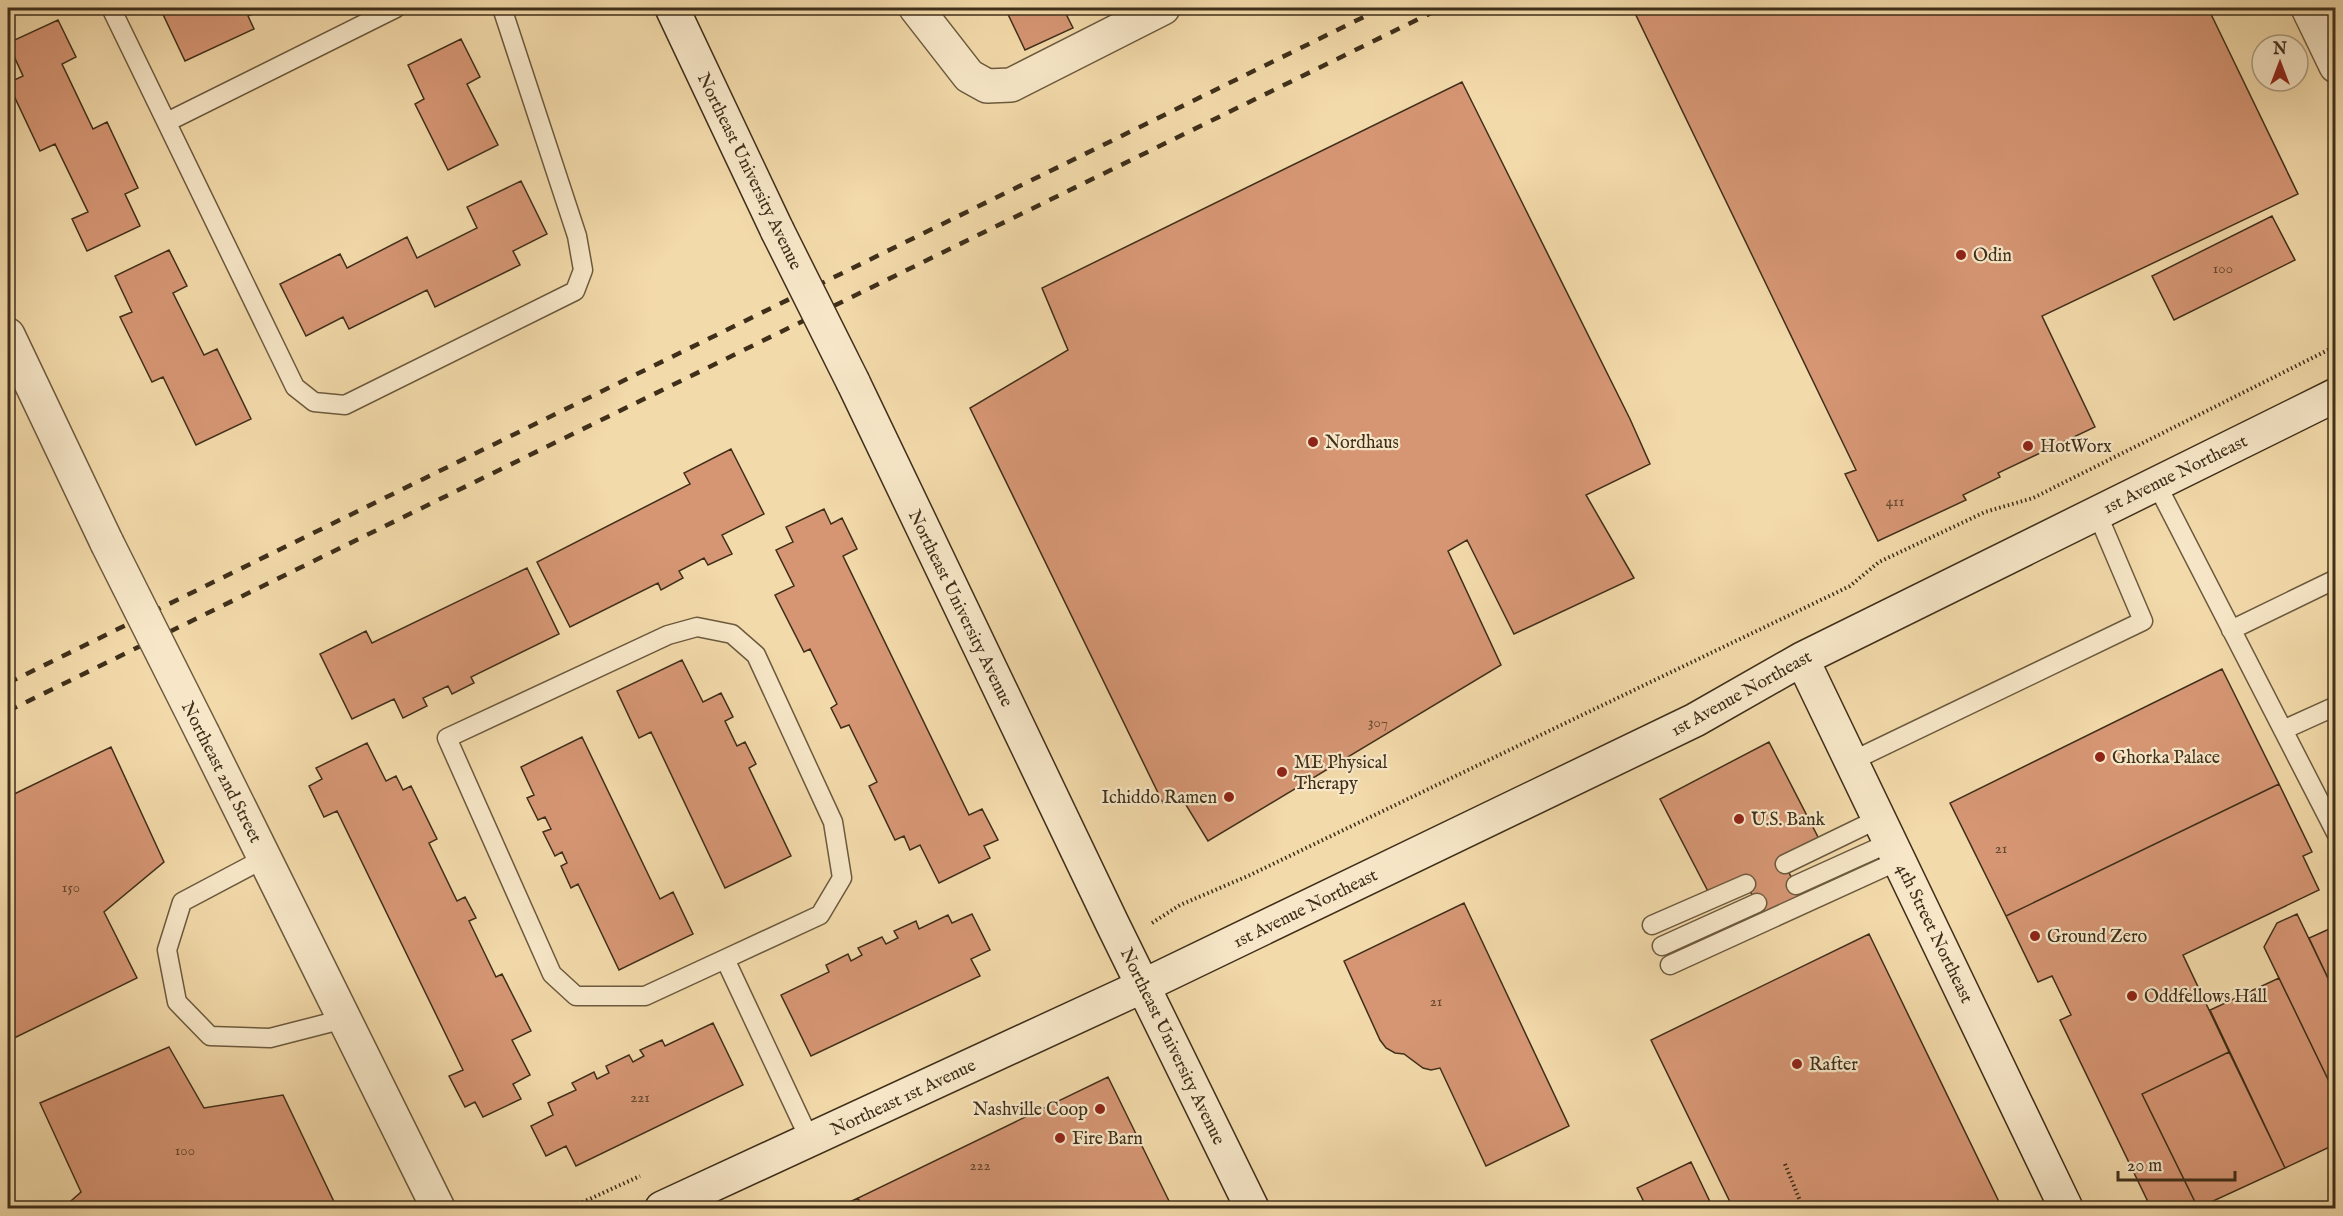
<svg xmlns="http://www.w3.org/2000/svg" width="2343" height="1216" font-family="'IM FELL English',serif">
<rect width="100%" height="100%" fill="#f3daaa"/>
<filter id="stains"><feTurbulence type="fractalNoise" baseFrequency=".00333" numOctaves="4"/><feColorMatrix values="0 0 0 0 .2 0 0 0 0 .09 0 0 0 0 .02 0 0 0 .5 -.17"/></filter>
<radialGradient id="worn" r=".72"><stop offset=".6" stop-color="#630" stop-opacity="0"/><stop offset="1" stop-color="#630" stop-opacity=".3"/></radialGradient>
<path fill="#d69674" stroke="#3f2f1a" stroke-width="1.5" d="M160,8H266L248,16L254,29L185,61Z
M1005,8H1063L1073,28L1025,50Z
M1635,8H2208L2298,194L2042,316L2095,427L1998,473L2000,477L1963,495L1966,500L1878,541L1845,474L1856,470L1633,9Z
M58,20L76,57L62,64L93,129L107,122L138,188L125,194L140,226L87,251L72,219L88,212L55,144L40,151L8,83L23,76L8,43Z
M461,39L480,77L467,84L498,145L448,170L415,104L424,99L408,65Z
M1462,82L1630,419L1650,464L1586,495L1634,578L1514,634L1467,540L1448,551L1501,665L1208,841L1180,795L1163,803L970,408L1068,350L1042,288Z
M521,181L547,234L513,251L520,265L435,307L427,290L349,329L343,317L306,336L280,284L340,254L347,268L407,237L417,258L477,228L467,207Z
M2272,216L2295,260L2174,320L2152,276Z
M169,250L187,286L173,293L204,355L217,349L251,419L196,445L163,377L152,382L120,317L132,312L115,276Z
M731,449L764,514L722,535L732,554L708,565L704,558L679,571L683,578L661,590L658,583L570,627L537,562L690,484L684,473Z
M824,509L831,524L842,518L857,549L843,556L969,815L982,809L998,840L984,846L990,858L939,883L920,845L910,850L904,836L895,840L869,786L877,782L849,725L841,728L831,708L837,704L810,649L804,652L775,595L794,586L776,550L793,542L786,527Z
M527,568L559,634L471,677L474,683L452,694L448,686L423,698L427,706L403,718L394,699L352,719L320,654L366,631L372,643Z
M682,660L703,702L721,693L733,717L725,721L737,746L745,742L756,764L749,768L791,856L725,888L651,732L639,738L617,691Z
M2222,669L2279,784L2006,916L1950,803Z
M582,737L660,899L673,892L693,934L619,970L578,884L571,888L561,866L567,863L562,852L555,856L543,832L551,829L545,817L538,820L527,798L534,795L521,767Z
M1769,742L1819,839L1781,858L1802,897L1763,916L1745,881L1712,899L1660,799Z
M367,743L386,781L396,776L403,790L411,786L437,839L429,843L457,901L465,897L476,918L469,921L496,977L502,974L531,1031L512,1040L530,1075L513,1084L521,1099L483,1117L475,1102L465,1107L449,1076L463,1070L337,811L324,817L309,786L322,779L316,768Z
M111,747L164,862L104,912L137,978L8,1041V797Z
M2279,784L2312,852L2303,856L2319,890L2183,955L2229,1052L2142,1094L2198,1208H2151L2060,1020L2071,1015L2052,976L2038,982L2006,916Z
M1464,903L1569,1126L1486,1166L1440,1068L1431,1070L1423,1068L1404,1054L1395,1053L1386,1048L1380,1040L1344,961Z
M972,914L990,950L971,959L980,976L811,1056L781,995L829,972L826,965L848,954L851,961L862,955L858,948L882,937L886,944L898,938L894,931L916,921L919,929L948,915L952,923Z
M2297,914L2336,995V1096L2264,947L2277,923Z
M2336,926V995L2309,938Z
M1869,934L2002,1208H1733L1651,1040Z
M2279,978L2336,1096V1144L2285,1168L2210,1010Z
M713,1023L743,1085L576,1166L566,1146L546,1156L531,1126L553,1115L548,1103L576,1090L572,1083L594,1072L597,1079L609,1073L606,1066L629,1055L633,1062L644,1056L640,1050L662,1040L665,1046Z
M169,1047L204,1108L283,1095L337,1208H63L81,1192L40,1103Z
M2229,1052L2285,1168L2198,1208L2142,1094Z
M1108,1077L1171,1205L1164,1208H863L858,1198Z
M1691,1162L1713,1208H1647L1637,1188Z
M858,1198L863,1208H837Z"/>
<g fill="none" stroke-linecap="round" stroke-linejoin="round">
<defs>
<path id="service" d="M111,8L295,387L314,402L345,405L575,291L583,270L577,236L502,8
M167,122L396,8
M2156,483L2336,833
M2231,630L2336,579
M2283,730L2336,706
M1852,761L2143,621L2097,513
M265,858L182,902L167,950L177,1002L210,1036L270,1038L344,1019
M1785,864L1880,818
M1796,885L1891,842
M1652,925L1746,884
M1662,946L1757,903
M725,959L645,996H576L552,974L447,738L668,635L697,627L732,634L756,655L833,822L842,878L820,915L725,959L810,1140
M1670,965L1900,860"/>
<path id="minor" d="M916,8L969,76L987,86L1011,85L1163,8"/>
<path id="tertiary" d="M2308,8L2336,66
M8,335L107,543
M203,734L438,1208"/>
<path id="secondary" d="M672,8L777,230
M853,382L1112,923L1252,1208
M1802,659L2066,1208
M662,1208L1143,986L1695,720L1802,659L2336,395"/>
</defs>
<use href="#service" stroke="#6c5a3e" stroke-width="21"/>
<use href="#minor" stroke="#6c5a3e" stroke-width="36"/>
<use href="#tertiary" stroke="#6c5a3e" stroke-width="36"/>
<use href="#secondary" stroke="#3f2f1a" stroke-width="36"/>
<path stroke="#3f2f1a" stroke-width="4" stroke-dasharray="1.5 3" stroke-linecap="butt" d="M1152,923L1180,905L1248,876L1850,586L1879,562L1985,512L2033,498L2336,346
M1785,1164L1803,1208
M570,1208L640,1176"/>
<use href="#service" stroke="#f7e7c8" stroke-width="18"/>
<use href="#minor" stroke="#f7e7c8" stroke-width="33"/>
<use href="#tertiary" stroke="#f7e7c8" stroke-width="33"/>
<use href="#secondary" stroke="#f7e7c8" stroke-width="33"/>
<path stroke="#3f2f1a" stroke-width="4.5" stroke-dasharray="10 10" stroke-linecap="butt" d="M8,683L1382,8
M8,711L1441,8"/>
<defs>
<path id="tertiary-bridge" d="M107,543L203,734"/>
<path id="secondary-bridge" d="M777,230L853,382"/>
</defs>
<use href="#tertiary-bridge" stroke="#6c5a3e" stroke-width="36" stroke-linecap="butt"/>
<use href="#secondary-bridge" stroke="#3f2f1a" stroke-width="36" stroke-linecap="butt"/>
<use href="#tertiary-bridge" stroke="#f7e7c8" stroke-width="33"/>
<use href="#secondary-bridge" stroke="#f7e7c8" stroke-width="33"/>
</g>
<g fill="#8f2418" stroke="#f7e7c8" stroke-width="2">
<circle cx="1961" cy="255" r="6"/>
<circle cx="1313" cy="442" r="6"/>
<circle cx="2028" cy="446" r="6"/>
<circle cx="2100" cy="757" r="6"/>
<circle cx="1282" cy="772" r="6"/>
<circle cx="1229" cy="797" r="6"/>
<circle cx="1739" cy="819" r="6"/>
<circle cx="2035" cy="936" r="6"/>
<circle cx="2132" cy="996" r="6"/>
<circle cx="1797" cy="1064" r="6"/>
<circle cx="1100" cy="1109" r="6"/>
<circle cx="1060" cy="1138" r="6"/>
</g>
<g text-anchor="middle" stroke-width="4.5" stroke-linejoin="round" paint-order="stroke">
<g font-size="15" fill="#654930">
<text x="2223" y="273">100</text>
<text x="1895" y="506">411</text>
<text x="1378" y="727">307</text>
<text x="2001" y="853">21</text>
<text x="71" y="892">150</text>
<text x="1436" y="1006">21</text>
<text x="640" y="1102">221</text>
<text x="185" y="1155">100</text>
<text x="980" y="1170">222</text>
</g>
<g font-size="18" fill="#3f2f1a" stroke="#f7e7c8">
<text transform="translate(750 171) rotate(64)" y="6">Northeast University Avenue</text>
<text transform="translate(2175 474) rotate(-26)" y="6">1st Avenue Northeast</text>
<text transform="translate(961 608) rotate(64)" y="6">Northeast University Avenue</text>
<text transform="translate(1741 693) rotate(-29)" y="6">1st Avenue Northeast</text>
<text transform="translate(222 772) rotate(63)" y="6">Northeast 2nd Street</text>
<text transform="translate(1305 908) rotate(-26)" y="6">1st Avenue Northeast</text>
<text transform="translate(1935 933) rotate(64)" y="6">4th Street Northeast</text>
<text transform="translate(1173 1046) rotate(64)" y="6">Northeast University Avenue</text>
<text transform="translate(903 1097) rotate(-25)" y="6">Northeast 1st Avenue</text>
</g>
<g font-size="18" fill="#3f2f1a" stroke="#f7e7c8" text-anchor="start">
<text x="1973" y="261">Odin</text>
<text x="1325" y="448">Nordhaus</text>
<text x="2040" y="452">HotWorx</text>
<text x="2112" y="763">Ghorka Palace</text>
<text x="1294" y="768">ME Physical<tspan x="1294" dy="21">Therapy</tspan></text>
<text x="1217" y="803" text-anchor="end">Ichiddo Ramen</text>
<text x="1751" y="825">U.S. Bank</text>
<text x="2047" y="942">Ground Zero</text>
<text x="2144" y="1002">Oddfellows Hall</text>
<text x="1809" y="1070">Rafter</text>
<text x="1088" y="1115" text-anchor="end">Nashville Coop</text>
<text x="1072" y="1144">Fire Barn</text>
</g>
</g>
<rect width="2343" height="1216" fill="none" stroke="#f3daaa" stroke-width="30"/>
<rect x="9" y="9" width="2325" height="1198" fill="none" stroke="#3f2f1a" stroke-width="3"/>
<rect x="15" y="15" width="2313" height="1186" fill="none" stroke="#3f2f1a" stroke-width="1.5"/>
<g transform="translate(2280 63)"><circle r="28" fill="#f7e7c8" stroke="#ad9d82" stroke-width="1.5"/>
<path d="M0-4.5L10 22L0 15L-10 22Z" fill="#8f2418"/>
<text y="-9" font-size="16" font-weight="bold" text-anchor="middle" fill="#3f2f1a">N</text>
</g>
<path d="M2118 1171v9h117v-9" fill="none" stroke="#3f2f1a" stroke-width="3"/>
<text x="2127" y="1171" font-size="18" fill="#3f2f1a" stroke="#f7e7c8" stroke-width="4.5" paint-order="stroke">20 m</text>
<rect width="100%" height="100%" filter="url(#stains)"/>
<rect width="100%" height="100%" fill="url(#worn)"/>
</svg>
